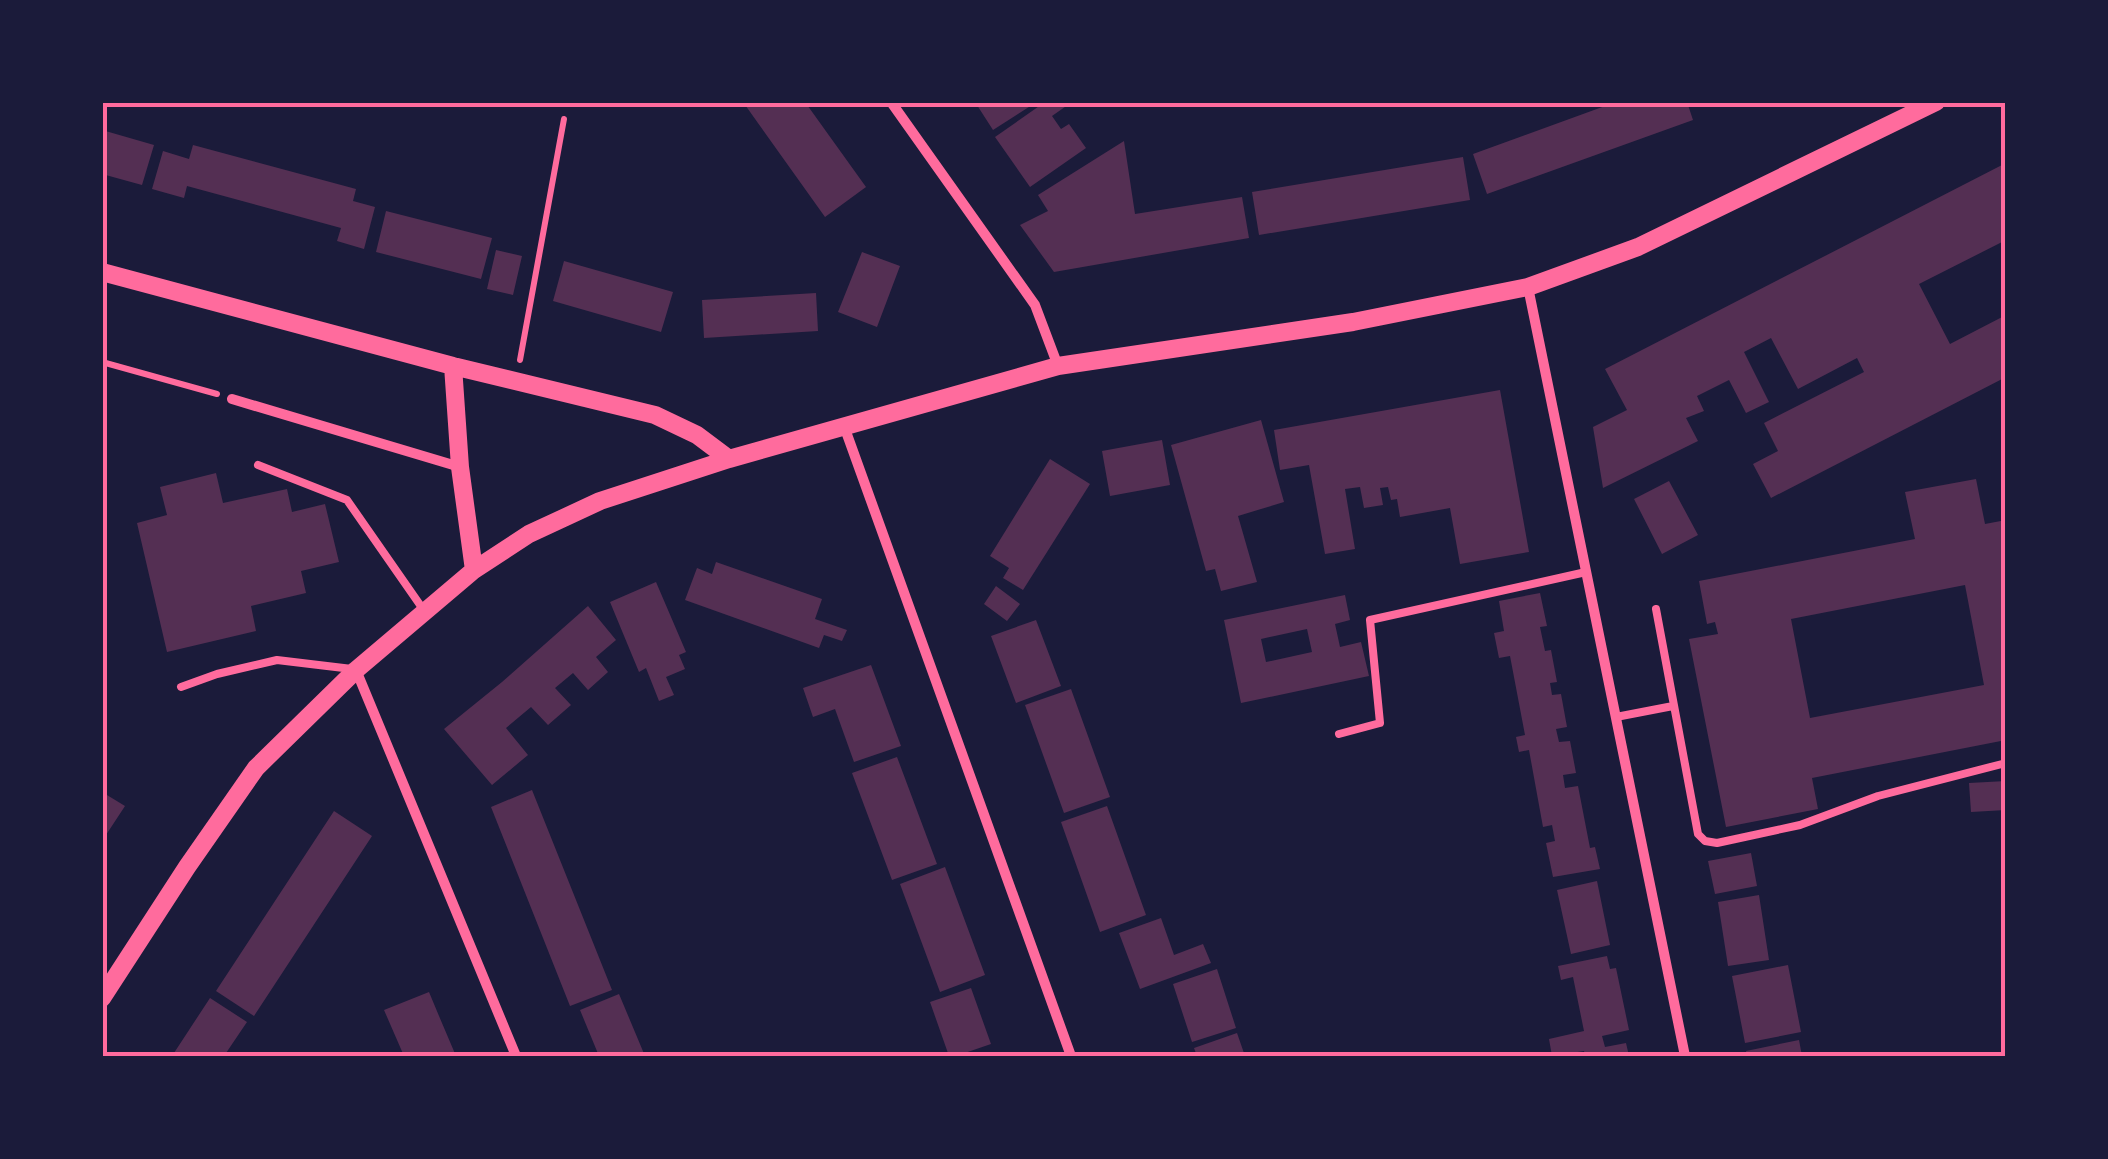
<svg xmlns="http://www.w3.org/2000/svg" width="2108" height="1159" font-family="Montserrat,sans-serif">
<rect width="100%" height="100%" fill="#1b1b3a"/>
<path fill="#542f53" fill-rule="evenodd" d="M743,102H805L866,187L825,217Z
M975,102H1030L1032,105L993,130Z
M1045,102H1072L1052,116L1061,129L1069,124L1086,148L1030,187L995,137Z
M1616,102H1687L1693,120L1487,194L1473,154Z
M102,130L154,145L142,185L102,174Z
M1124,141L1135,214L1242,197L1249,238L1054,272L1020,225L1048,211L1038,195Z
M193,145L356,189L353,201L375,207L364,249L337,241L341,228L187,186L184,198L152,189L163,151L189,159Z
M1463,157L1470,200L1259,235L1252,192Z
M2002,165L2006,171V240L1919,284L1950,344L2006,315V377L1771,498L1753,464L1778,451L1764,423L1864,372L1857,358L1798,389L1771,338L1744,352L1769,402L1746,413L1729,380L1697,396L1704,411L1686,418L1698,441L1603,488L1593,427L1627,410L1605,369Z
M386,211L492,238L481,279L376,252Z
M496,250L522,256L513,295L487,289Z
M862,252L900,266L877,327L838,312Z
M564,261L673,292L661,332L553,301Z
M816,293L818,331L704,338L702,300Z
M1500,390L1529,552L1460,564L1450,508L1400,517L1397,499L1391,500L1388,487L1380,488L1383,505L1364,508L1360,487L1345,489L1355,549L1325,554L1309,465L1280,470L1274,430Z
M1261,420L1284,502L1238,516L1257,582L1221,591L1215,569L1206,571L1171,445Z
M1162,440L1170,485L1110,496L1102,451Z
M1050,459L1090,484L1023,590L1003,578L1009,568L990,556Z
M216,473L223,503L287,489L292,512L325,504L339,562L301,571L306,593L251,606L256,631L167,652L137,523L167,515L160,487Z
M1976,479L1985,524L2006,520V740L1812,778L1818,809L1726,827L1689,639L1718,634L1715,622L1707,624L1699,581L1915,539L1905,492ZM1965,585L1984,685L1810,718L1791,619Z
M1669,481L1698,535L1662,554L1634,499Z
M716,562L822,599L815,619L847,630L842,641L824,635L819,648L685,600L697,568L712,574Z
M656,582L686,652L679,655L685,669L666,677L674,695L659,701L646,668L639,672L610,602Z
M996,586L1020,604L1007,621L984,604Z
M1540,593L1547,626L1540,627L1545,651L1551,650L1557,682L1550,683L1552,695L1561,694L1567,727L1556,729L1559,742L1570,741L1576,773L1563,775L1565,788L1578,786L1590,848L1595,847L1600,869L1553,877L1546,843L1555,841L1552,825L1543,827L1529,750L1519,752L1516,737L1525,735L1510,656L1499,658L1494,633L1504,631L1499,601Z
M1345,595L1350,620L1335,624L1340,647L1361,642L1369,676L1241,703L1224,620ZM1307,629L1312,652L1266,662L1261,639Z
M588,606L616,640L596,657L608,672L588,690L573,673L555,688L571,705L548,725L531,707L506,728L528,755L492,785L444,729L502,682Z
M1036,620L1061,686L1016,703L991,636Z
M871,665L901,746L854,762L835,709L813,717L803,688Z
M1071,689L1110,797L1064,813L1025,705Z
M897,757L937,864L892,880L852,773Z
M2006,781V810L1971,812L1969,783Z
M532,790L612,990L570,1006L491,807Z
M102,792L125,806L106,835L102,832Z
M1107,806L1146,915L1100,932L1061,822Z
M334,811L372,836L254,1016L216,991Z
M1751,853L1757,886L1715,894L1708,861Z
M945,867L985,975L940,992L900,884Z
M1597,881L1610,945L1571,954L1557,890Z
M1759,895L1769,960L1728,966L1718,902Z
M1161,918L1174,955L1203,944L1211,963L1140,989L1119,933Z
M1607,956L1610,969L1616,968L1629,1030L1602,1036L1605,1047L1626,1043L1629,1056H1585L1584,1051L1552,1056L1549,1039L1584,1031L1573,977L1561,980L1558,966Z
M1788,965L1801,1032L1745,1043L1732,976Z
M1217,969L1236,1028L1192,1042L1173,984Z
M971,988L991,1044L956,1056H949L930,1002Z
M429,992L439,1016L456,1056H404L384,1010Z
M619,994L645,1056H599L580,1010Z
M210,998L247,1022L224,1056H172Z
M1237,1033L1245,1056H1197L1194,1048Z
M1799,1040L1802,1056H1747L1746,1051Z"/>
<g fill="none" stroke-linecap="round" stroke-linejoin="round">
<path stroke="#ff6b9d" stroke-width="6" d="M520,360L564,119
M102,362L217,394"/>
<path stroke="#ff6b9d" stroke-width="8" d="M258,465L347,500L425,612
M1656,609L1698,834L1705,841L1717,843L1800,825L1878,796L2006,763
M181,687L217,674L277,660L352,669
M1616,717L1673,706
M1339,734L1380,723L1370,620L1586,572"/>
<path stroke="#ff6b9d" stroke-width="10" d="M891,102L1035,305L1058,366
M1528,287L1685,1056
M232,399L460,467
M844,426L1071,1056
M356,670L516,1056"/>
<path stroke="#ff6b9d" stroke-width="18" d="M102,272L453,366L655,415L697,435L729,459
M453,366L460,467L474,570
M102,998L187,867L256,768L356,670L474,570L529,534L600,501L729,459L1058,366L1353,322L1528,287L1638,247L1936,102"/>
</g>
<rect width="2108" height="1159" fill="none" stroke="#1b1b3a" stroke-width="210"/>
<rect x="105" y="105" width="1898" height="949" fill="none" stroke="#ff6b9d" stroke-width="4"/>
</svg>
